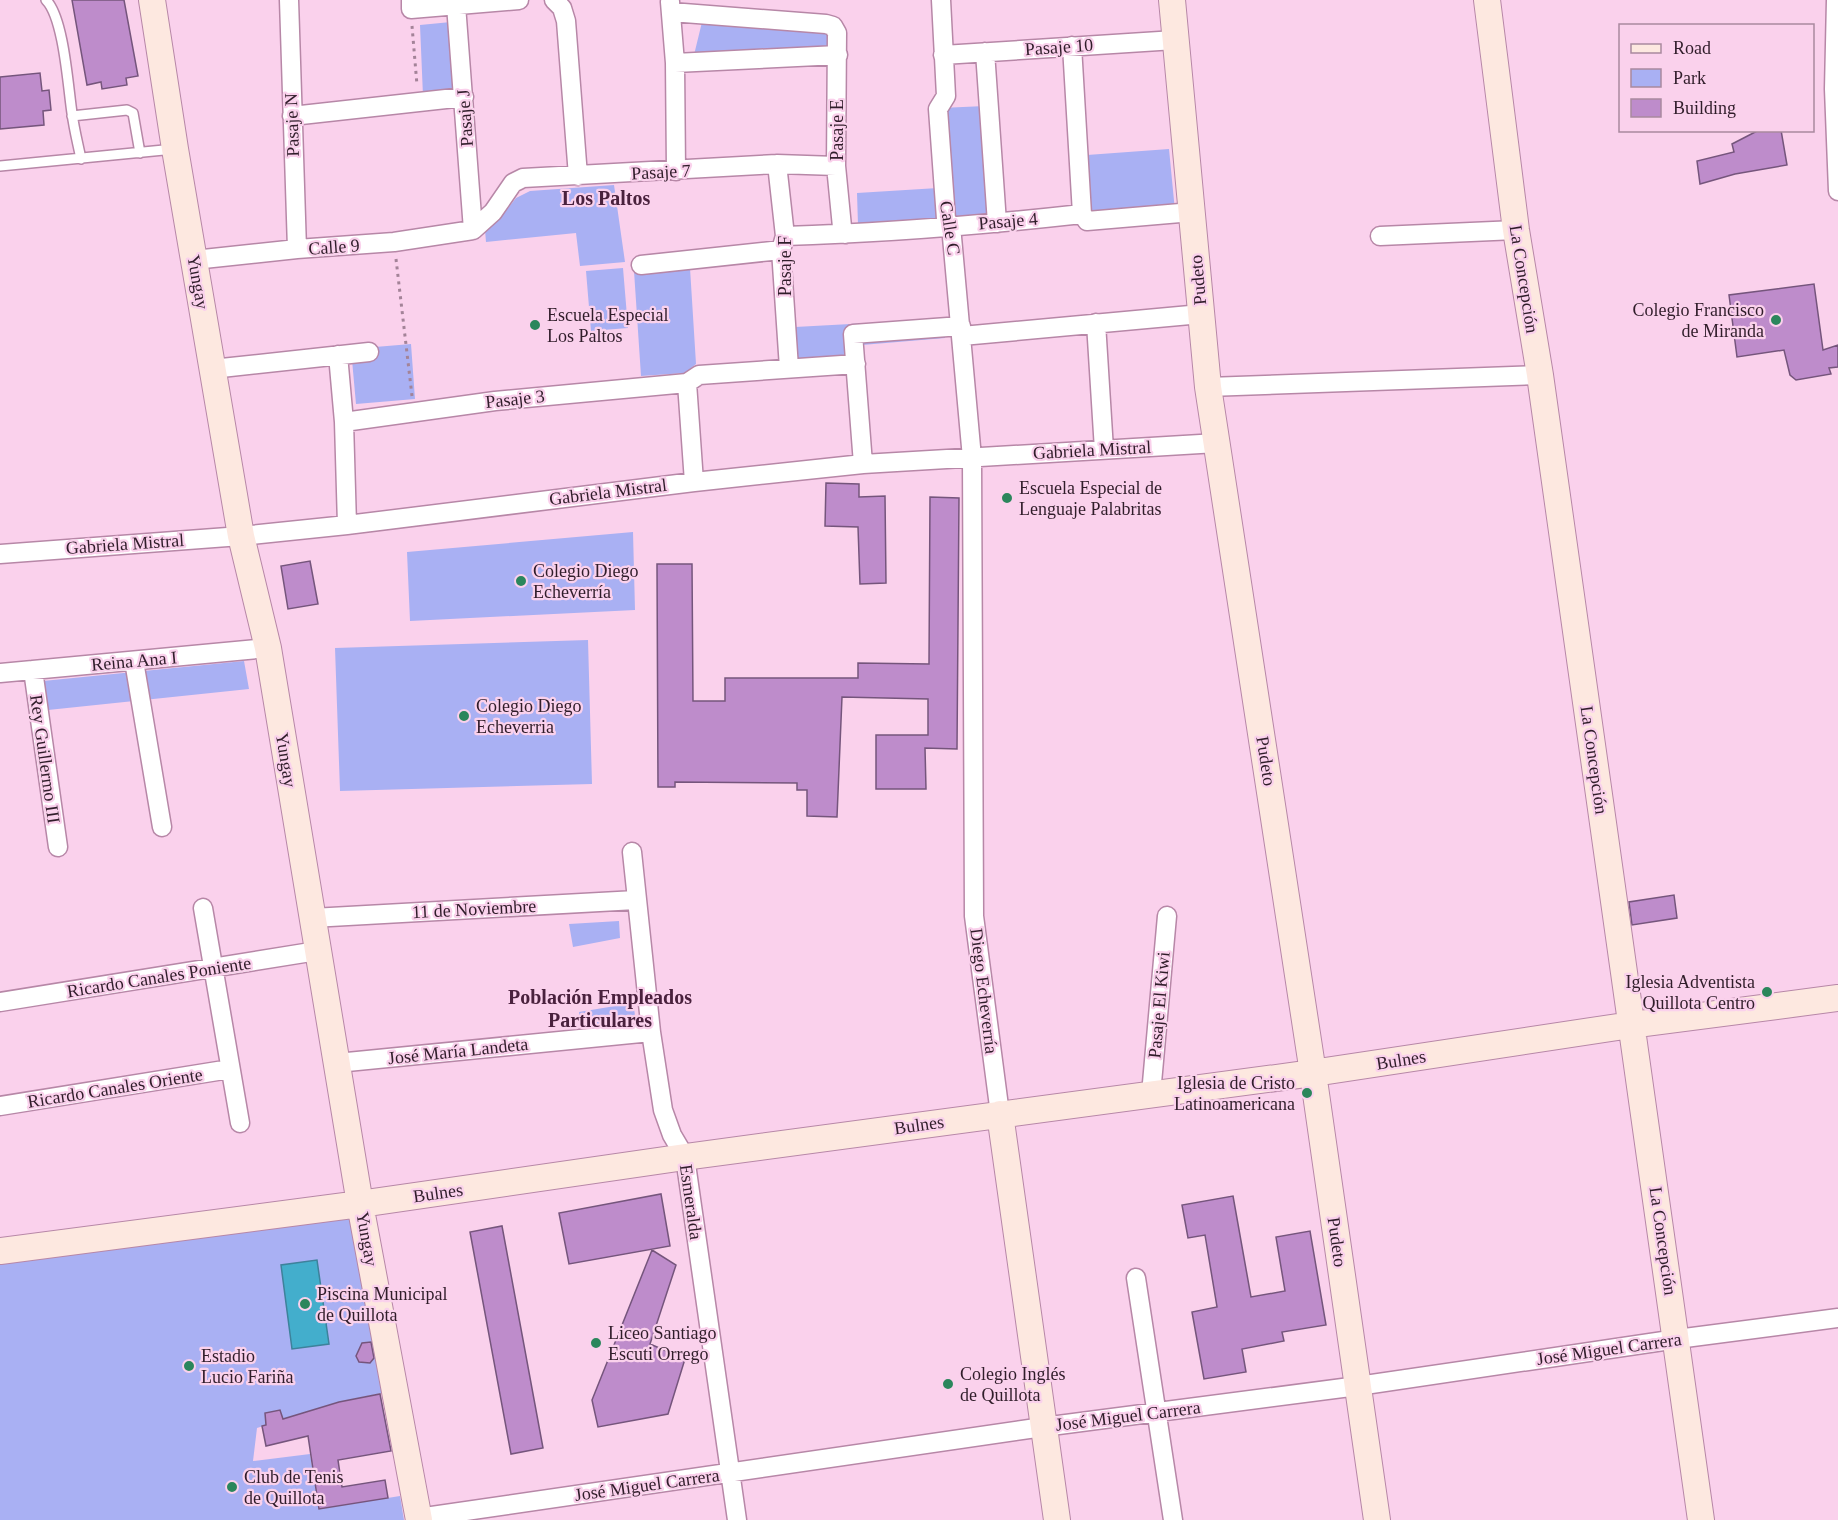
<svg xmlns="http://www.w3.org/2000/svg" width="1838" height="1520" font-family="'Times New Roman',serif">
<rect width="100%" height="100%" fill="#fad1ec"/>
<path fill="#a9b0f3" d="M703,18L830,28L833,52L693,59Z
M451,22L456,93L423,96L420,25Z
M985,106L994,218L950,219L941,108Z
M1169,149L1175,211L1088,218L1087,155Z
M614,185L625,262L580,266L576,233L486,242L485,230L504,213L516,198L530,191Z
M938,188L940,220L858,225L857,193Z
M623,268L628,328L591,331L586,271Z
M690,268L696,364L685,373L641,376L634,271Z
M943,319L945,338L850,346L851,358L797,363L795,327Z
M411,344L415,399L356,404L351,349Z
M633,532L635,610L410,621L407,552Z
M588,640L592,784L340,791L335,648Z
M244,661L249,689L48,710L43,681Z
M619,921L620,938L573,947L569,924Z
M633,1003L636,1021L581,1028L579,1012Z
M350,1217L382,1393L339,1402L257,1428L253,1461L310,1454L319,1509L400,1496L404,1520H0V1263Z"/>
<path fill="#43aecc" stroke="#3d829b" stroke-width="1.5" d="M317,1260L329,1344L292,1349L281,1265Z"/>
<path fill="#be8ccb" stroke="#75557c" stroke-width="1.5" d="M72,0H124L138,76L126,78L127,85L102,89L101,82L87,85Z
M40,73L42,91L49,90L51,110L43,111L44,125L0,129V77Z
M1759,130H1781L1787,165L1735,174L1700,184L1697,161L1734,152L1732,144Z
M1814,284L1823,350L1838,345V367L1829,368L1831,374L1796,380L1790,375L1784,350L1737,357L1729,295Z
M826,483L859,484V497L885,496L886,583L860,584L858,527L825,526Z
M930,497L959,498L957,749L925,748L926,789H876V735H928V699L842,697L837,817L807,816V790H797V783L675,782V787H658L657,564H692L693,701H725V678H858V663L929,664Z
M310,561L318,604L288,609L281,566Z
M1674,895L1677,918L1632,925L1629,902Z
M661,1194L670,1246L569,1264L559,1213Z
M1233,1196L1251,1297L1285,1291L1276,1237L1310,1231L1326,1325L1282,1332L1284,1341L1242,1349L1246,1372L1204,1379L1192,1312L1217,1307L1205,1235L1188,1238L1182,1205Z
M502,1226L543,1448L511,1454L470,1232Z
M652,1250L676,1265L650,1344L685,1359L668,1414L598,1427L592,1400Z
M371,1342L374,1358L370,1363L359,1362L356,1356L362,1343Z
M380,1394L391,1451L338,1460L342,1487L385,1480L388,1498L319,1509L308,1436L266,1446L262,1426L266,1425L265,1413L280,1410L283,1419L339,1402Z"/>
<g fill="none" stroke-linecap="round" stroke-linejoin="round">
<defs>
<path id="lane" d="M46,0C64,18 68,87 72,113C74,129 78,144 81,159
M72,116L127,110L133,113L140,153
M0,166L174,149"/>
<path id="street" d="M289,0L297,249
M411,0V9L519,0
M554,0L562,8L566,21L578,176
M941,0L946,96L938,109L946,219L951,226L972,458L974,916L1000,1114
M1836,0L1834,89L1838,191
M670,2L675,63L676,171
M456,5L473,230
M671,12L826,24L833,26L837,33L836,166L842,227L845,234
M1072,46L1082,214
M985,52L997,223
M943,55L1175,40
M675,63L838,55
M292,116L464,97
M777,164L785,236L781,250L789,368
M1082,214L1087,221L1192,212
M473,230L493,212L513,183L523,178L777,164L836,166
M785,236C884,233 983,225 1082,214
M1380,236L1516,230
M194,260L297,249L394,242L473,230
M641,265L781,250
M1096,323L1104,450
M962,336L1201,314
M338,355L344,422L347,525
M212,369L369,352
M1208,387L1540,375
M344,422L495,401L687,383
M863,464L853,334L961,326
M694,482L687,383L699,375L856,364
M0,554L241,536L347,525L694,482L863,464L1217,443
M134,661L162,827
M33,670L58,847
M0,673L268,648
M632,852L651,1032L663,1110L672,1135L685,1157L737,1520
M203,908L240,1123
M312,918L636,900
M0,1002L317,951
M337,1063L651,1032
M1151,1094L1167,916
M0,1106L230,1069
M1136,1278L1173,1520
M418,1518L1043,1427L1358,1386L1677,1339L1838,1318"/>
<path id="secondary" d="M152,0L175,149L241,536L268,648L360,1204L419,1520
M1172,0L1208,387L1313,1073L1377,1520
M1487,0L1516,230L1540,375L1701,1520
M1000,1114L1057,1520
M0,1251L360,1204L685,1157L1313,1073L1631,1025L1838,998"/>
</defs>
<use href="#lane" stroke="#b787a7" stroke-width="12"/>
<use href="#street" stroke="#b787a7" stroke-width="21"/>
<use href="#secondary" stroke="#b787a7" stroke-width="28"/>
<path stroke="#a38398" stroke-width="3" stroke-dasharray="3 4.5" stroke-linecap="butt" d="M412,26L417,85
M396,259L412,396"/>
<use href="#lane" stroke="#fff" stroke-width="9"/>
<use href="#street" stroke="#fff" stroke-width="18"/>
<use href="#secondary" stroke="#fde8e0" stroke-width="26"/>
</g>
<g fill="#2b865c" stroke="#fad1ec" stroke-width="2">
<circle cx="1776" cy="320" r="6"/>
<circle cx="535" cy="325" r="6"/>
<circle cx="1007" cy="498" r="6"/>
<circle cx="521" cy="581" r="6"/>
<circle cx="464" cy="716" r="6"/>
<circle cx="1767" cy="992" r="6"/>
<circle cx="1307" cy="1093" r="6"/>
<circle cx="305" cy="1304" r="6"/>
<circle cx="596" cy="1343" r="6"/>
<circle cx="189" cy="1366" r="6"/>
<circle cx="948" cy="1384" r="6"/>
<circle cx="232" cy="1487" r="6"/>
</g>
<g text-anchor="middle" stroke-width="4.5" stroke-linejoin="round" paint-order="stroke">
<g font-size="18" fill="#301d2a" stroke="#fad1ec">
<text transform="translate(1059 47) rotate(-4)" y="6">Pasaje 10</text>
<text transform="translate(465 118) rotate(-94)" y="6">Pasaje J</text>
<text transform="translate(292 125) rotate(-92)" y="6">Pasaje N</text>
<text transform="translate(837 130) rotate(-90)" y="6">Pasaje E</text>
<text transform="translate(661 172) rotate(-3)" y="6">Pasaje 7</text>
<text transform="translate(1008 221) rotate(-5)" y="6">Pasaje 4</text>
<text transform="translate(950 228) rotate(81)" y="6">Calle C</text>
<text transform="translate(334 247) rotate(-4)" y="6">Calle 9</text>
<text transform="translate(785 266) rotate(-90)" y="6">Pasaje F</text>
<text transform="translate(1524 279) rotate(81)" y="6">La Concepción</text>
<text transform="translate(1198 280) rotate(-95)" y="6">Pudeto</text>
<text transform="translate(198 282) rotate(80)" y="6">Yungay</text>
<text transform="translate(515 399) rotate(-6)" y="6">Pasaje 3</text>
<text transform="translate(1092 450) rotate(-3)" y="6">Gabriela Mistral</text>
<text transform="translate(608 492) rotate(-7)" y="6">Gabriela Mistral</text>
<text transform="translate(125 544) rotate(-4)" y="6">Gabriela Mistral</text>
<text transform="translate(134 661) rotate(-5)" y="6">Reina Ana I</text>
<text transform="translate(45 759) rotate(82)" y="6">Rey Guillermo III</text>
<text transform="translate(286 760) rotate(81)" y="6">Yungay</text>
<text transform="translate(1594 760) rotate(82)" y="6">La Concepción</text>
<text transform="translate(1266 761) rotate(81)" y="6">Pudeto</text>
<text transform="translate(474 909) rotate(-3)" y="6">11 de Noviembre</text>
<text transform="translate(159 977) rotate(-9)" y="6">Ricardo Canales Poniente</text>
<text transform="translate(984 991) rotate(83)" y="6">Diego Echeverría</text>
<text transform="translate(1159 1005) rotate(-85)" y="6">Pasaje El Kiwi</text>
<text transform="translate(458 1051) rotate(-6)" y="6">José María Landeta</text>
<text transform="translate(1401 1060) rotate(-9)" y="6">Bulnes</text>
<text transform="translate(115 1088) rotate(-9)" y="6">Ricardo Canales Oriente</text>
<text transform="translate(919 1125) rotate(-8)" y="6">Bulnes</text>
<text transform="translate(438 1193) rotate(-8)" y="6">Bulnes</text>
<text transform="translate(691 1202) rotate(82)" y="6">Esmeralda</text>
<text transform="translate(367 1239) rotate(80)" y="6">Yungay</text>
<text transform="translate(1663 1241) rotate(82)" y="6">La Concepción</text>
<text transform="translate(1337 1242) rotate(82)" y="6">Pudeto</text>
<text transform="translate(1609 1349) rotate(-8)" y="6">José Miguel Carrera</text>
<text transform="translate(1128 1416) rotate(-7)" y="6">José Miguel Carrera</text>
<text transform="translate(647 1485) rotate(-8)" y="6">José Miguel Carrera</text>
</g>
<g font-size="18" fill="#301d2a" stroke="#fad1ec" text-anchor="start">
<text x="1764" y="316" text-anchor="end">Colegio Francisco<tspan x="1764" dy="21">de Miranda</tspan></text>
<text x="547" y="321">Escuela Especial<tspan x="547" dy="21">Los Paltos</tspan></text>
<text x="1019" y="494">Escuela Especial de<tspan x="1019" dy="21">Lenguaje Palabritas</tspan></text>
<text x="533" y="577">Colegio Diego<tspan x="533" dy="21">Echeverría</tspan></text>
<text x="476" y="712">Colegio Diego<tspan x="476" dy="21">Echeverria</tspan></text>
<text x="1755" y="988" text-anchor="end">Iglesia Adventista<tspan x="1755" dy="21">Quillota Centro</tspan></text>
<text x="1295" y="1089" text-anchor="end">Iglesia de Cristo<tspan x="1295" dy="21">Latinoamericana</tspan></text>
<text x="317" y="1300">Piscina Municipal<tspan x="317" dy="21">de Quillota</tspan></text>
<text x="608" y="1339">Liceo Santiago<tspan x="608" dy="21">Escuti Orrego</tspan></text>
<text x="201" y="1362">Estadio<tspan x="201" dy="21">Lucio Fariña</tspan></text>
<text x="960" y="1380">Colegio Inglés<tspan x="960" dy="21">de Quillota</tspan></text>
<text x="244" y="1483">Club de Tenis<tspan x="244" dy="21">de Quillota</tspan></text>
</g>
<g font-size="20" font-weight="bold" fill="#49213d" stroke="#fad1ec">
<text x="606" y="205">Los Paltos</text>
<text x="600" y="1004">Población Empleados<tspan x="600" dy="23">Particulares</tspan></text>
</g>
</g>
<rect x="1619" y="24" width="195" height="108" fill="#fad1ec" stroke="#a9899e" stroke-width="1.5"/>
<rect x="1631" y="44" width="30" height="9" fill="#fde8e0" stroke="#a9899e" stroke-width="1.5"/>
<text x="1673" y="54" font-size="18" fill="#301d2a">Road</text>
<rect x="1631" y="69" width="30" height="18" fill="#a9b0f3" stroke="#a9899e" stroke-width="1.5"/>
<text x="1673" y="84" font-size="18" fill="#301d2a">Park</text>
<rect x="1631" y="99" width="30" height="18" fill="#be8ccb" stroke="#a9899e" stroke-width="1.5"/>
<text x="1673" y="114" font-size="18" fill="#301d2a">Building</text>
</svg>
